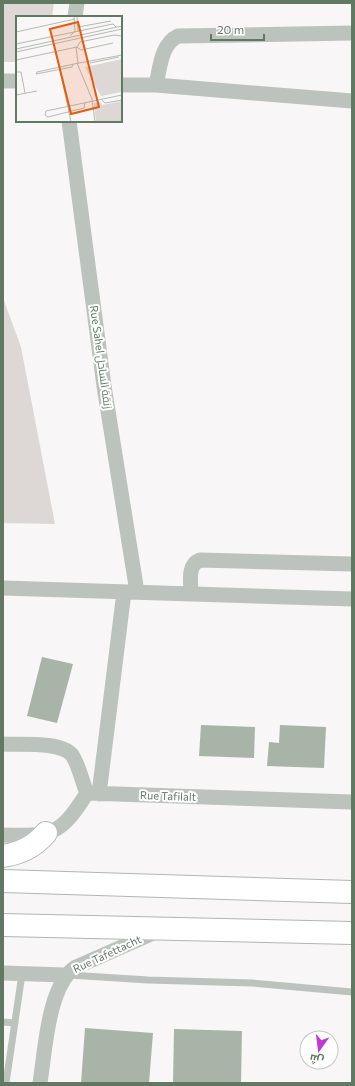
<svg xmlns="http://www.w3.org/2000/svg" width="355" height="1086" font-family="Commissioner,Cairo,sans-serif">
<rect width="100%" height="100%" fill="#f8f6f7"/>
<path fill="#ddd8d5" d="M3,3H54L52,17H17V62H3Z
M3,298L21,347L55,524L3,523Z"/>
<path fill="#a8b4a8" d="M42,657L73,664L57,723L27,716Z
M201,725L255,727L254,758L199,756Z
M280,725L326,727L324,768L267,766L269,742L279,743Z
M85,1028L153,1033L149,1083H81Z
M174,1029L242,1031L241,1083H173Z"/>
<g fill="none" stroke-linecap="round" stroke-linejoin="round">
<defs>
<path id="highway" d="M3,856C21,853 34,847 46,833
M3,881L352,892
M3,925L352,933"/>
</defs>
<use href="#highway" stroke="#afb7b0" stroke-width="24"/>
<path stroke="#bbc3bc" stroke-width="7" d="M69,975L148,980L252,983L352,992
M3,1022L15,1023
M6,1083L22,974"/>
<path stroke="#bbc3bc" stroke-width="15" d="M75,17L77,3
M3,81H17
M121,85H156L352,101
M156,85C160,68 161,44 178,36L352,33
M69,121L104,386L137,592
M3,588L352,599
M191,594C191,582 187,565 200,560L352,564
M3,744C20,745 61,741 72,755C79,765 82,782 87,793
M87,793L352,802
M99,794L124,592
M3,835C52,836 60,836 87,793
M3,973L65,975
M40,1083C45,1052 48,984 76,967L158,931"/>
<use href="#highway" stroke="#fff" stroke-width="22"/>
</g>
<g text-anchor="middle" stroke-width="4" stroke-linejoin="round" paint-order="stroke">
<g font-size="11" fill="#617863" stroke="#fff">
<text transform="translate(101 357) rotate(82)" y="4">Rue Sahel زنقة الساحل</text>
<text transform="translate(168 796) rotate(2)" y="4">Rue Tafilalt</text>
<text transform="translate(107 954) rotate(-25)" y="4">Rue Tafettacht</text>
</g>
</g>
<g transform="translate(16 16)">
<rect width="106" height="106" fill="#f8f6f7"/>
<path d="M106,43V76L85,80L69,51ZM106,85V106H80L78,87L85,86L86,89Z" fill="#ddd8d5"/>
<path fill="none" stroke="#b3bcb3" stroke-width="1" d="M61,0L62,15M62,11L95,5M0,16L59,3M54,20L59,15L58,0M0,28L97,8L100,11M60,31L62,47M61,31L65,34L97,27M0,33L106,10M0,36L106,13M0,44L61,31L64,26L98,19L106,20M61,47L76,83L79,106M74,47L103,41M57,48L56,51L20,58L21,56L58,48L106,39M44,54L55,106M0,56H5L9,77M0,79L21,75M86,84L89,87L106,84M69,87L68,92L32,101L29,99L30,95L106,79"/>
<path fill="#e8590c" fill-opacity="0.15" stroke="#e8590c" stroke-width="2" d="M62,6L83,91L55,98L34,13Z"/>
<rect width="106" height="106" fill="none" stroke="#617863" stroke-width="2"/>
</g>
<rect width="355" height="1086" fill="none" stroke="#617863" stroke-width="8"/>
<g transform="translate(319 1050) rotate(194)"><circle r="19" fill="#ffffff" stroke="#c0c9c1"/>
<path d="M0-3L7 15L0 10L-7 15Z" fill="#c038d5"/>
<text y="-6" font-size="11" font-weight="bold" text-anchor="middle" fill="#617863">ش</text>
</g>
<path d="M211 34v6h53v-6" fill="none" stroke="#617863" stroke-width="2"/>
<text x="217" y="34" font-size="12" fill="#617863" stroke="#ffffff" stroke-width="3" paint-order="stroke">20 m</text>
</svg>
